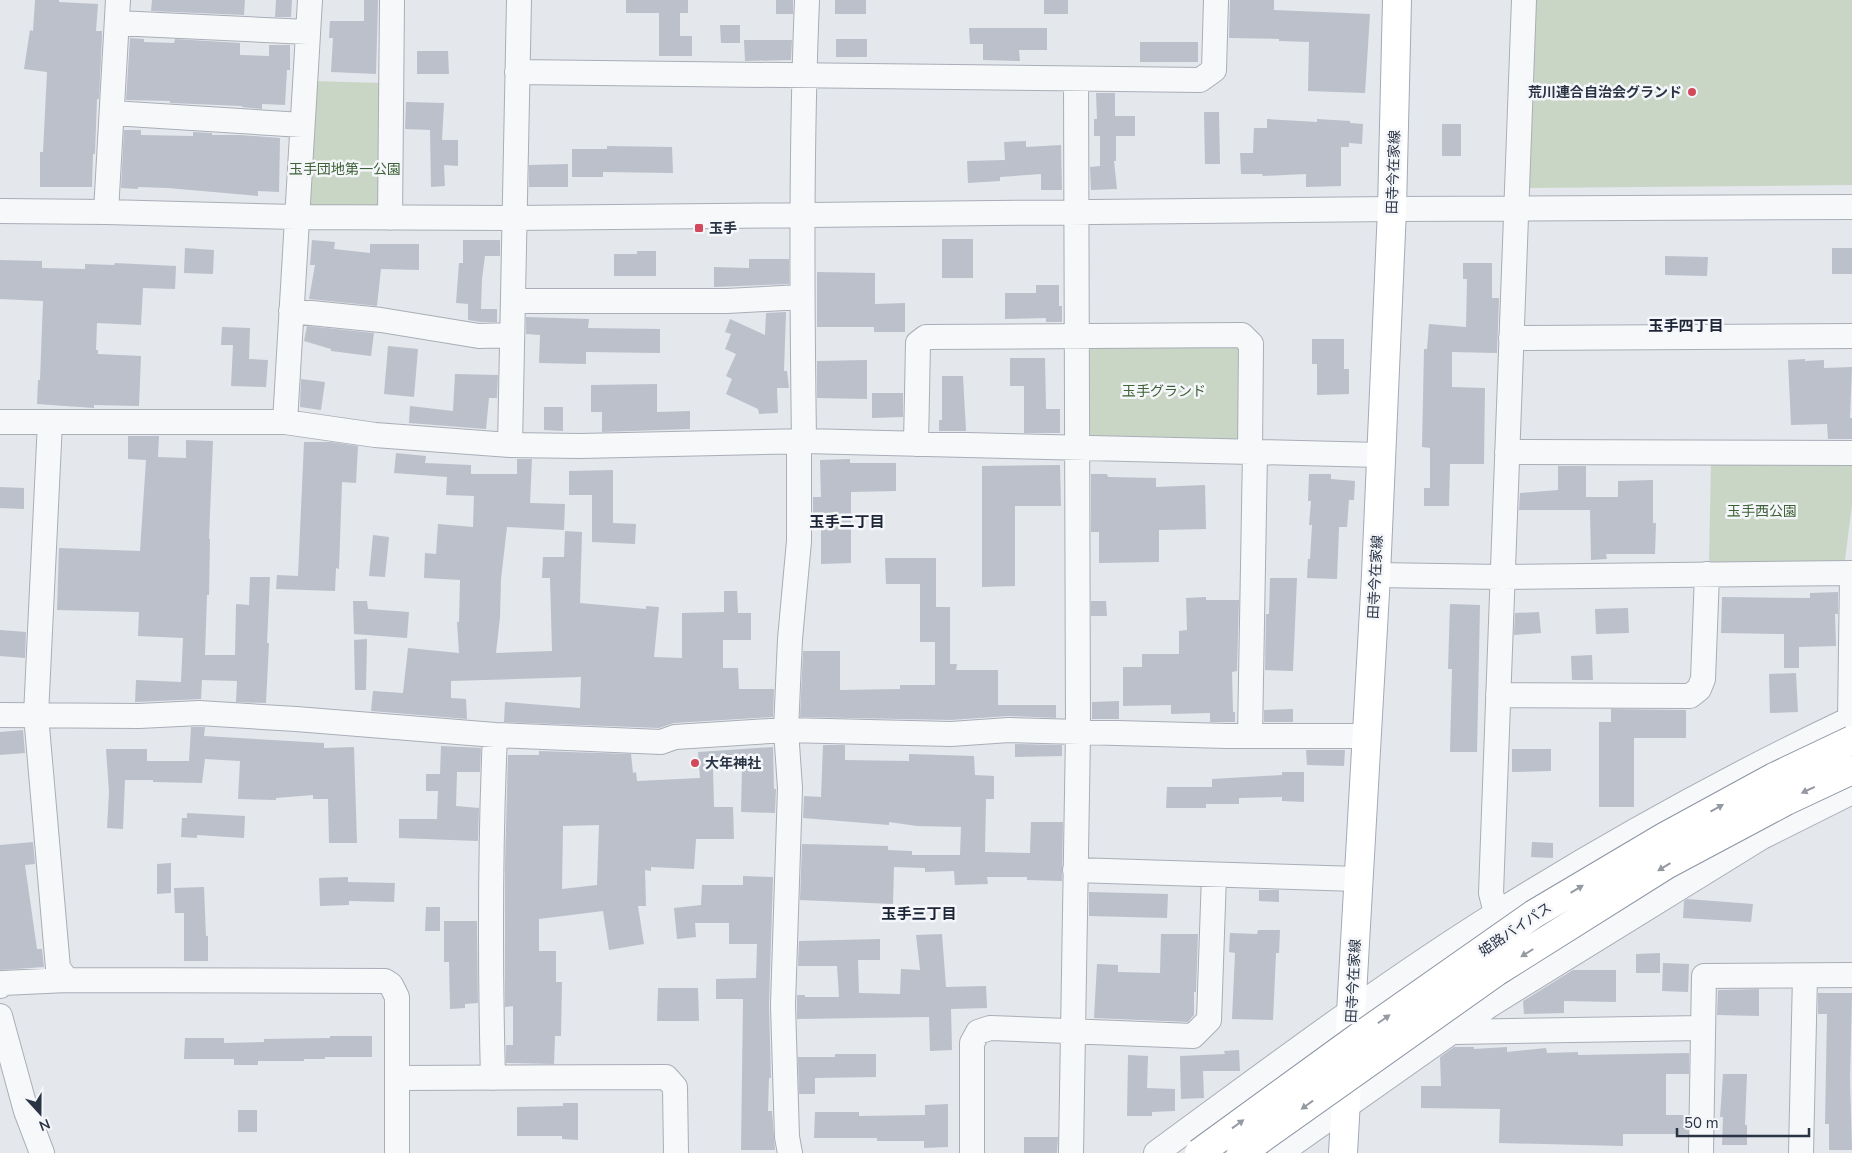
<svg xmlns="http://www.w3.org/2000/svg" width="1852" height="1153" font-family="'Nunito Sans','Noto Sans JP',sans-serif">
<rect width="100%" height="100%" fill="#e4e7ec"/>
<path fill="#c9d6c5" d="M1536,0H1852V185L1529,188Z
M312,81L382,83V207L306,206Z
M1241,345V436L1235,439L1102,440L1090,438L1086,432L1087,346Z
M1711,460L1852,462V505L1845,560L1841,561L1709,564Z"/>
<path fill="#bbc0ca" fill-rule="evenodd" d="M35,0H59V2L98,4L96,31H102V37L99,99H97L95,154H93L92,187H40V152H43L47,72L24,69L30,30L33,31Z
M152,0H245L244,15L151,11Z
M276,0H292L291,17H275Z
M364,0H378L376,74L331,72L333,38H329L330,21H364Z
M626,0H688V13H680V36H692V56H659V13H626Z
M776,0H793V14H776Z
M835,0H866V14H835Z
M1044,0H1068V14H1044Z
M1230,0H1274V10L1370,14L1365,93L1308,91L1309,42L1279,41V39L1229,38Z
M720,25H740V43H721Z
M969,28H1047V50H1019L1020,61L983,60V44H970Z
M130,38L144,39V42L174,43L175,39L240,43V55L269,56V45H290V70H287L285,105L262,104V109L242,107V106L170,103V101L126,100Z
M836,39H867V57H836Z
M744,40H792L791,60L745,61Z
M1140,42H1198V62H1140Z
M417,51H448L449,74H417Z
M1096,93H1115V116H1135V136H1116V161H1114L1117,189L1091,190L1090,167L1100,166V136H1094V119H1097Z
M406,102L444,103L442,140H458V166L444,165L445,186L431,187L430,130L405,129Z
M1204,112H1219L1220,164H1205Z
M1267,119L1317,122V119L1350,121V123L1363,124L1362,144L1349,143V147H1341V186L1306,187V174L1263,176L1262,174H1241L1240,153H1253L1254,128H1267Z
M1442,124H1461V156H1442Z
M124,130H141V135L193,136V132L212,133V135H240L280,138L279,192L258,191V196L168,188L138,187V189L121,188Z
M1026,141V147L1061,145L1062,190H1041V174L1000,177V181L968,183L967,161L1005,160L1004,142Z
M607,146L672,147L673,173L603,172V177H572V149H607Z
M568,164V187H529V165Z
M942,239H973V278H942Z
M312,240L335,242L334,249L370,253V244H419V270L381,269L377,306L309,299L315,265H310Z
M463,240H500V256H485L482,279L481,309H497V322H480L468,320V304L456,303L459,263H463Z
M185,248L214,250L213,274L184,273Z
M1832,248H1852V274H1832Z
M637,251H656V276H614V254H637Z
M1665,256L1708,257L1707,276L1665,275Z
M749,259H789V284L714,287V267L749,268Z
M0,260L42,261V268L85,269V264L114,265L115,263L176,266L175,289L143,288L141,325L97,323L96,350H98V354L141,356L139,406L94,405V408L37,404L38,380H40L43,301L0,299Z
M1463,263H1492V298H1499L1497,353L1452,352V387L1485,388L1484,464H1450L1449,506H1424V488H1430V448L1422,447L1424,349H1427L1429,324L1466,327L1467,279H1463Z
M817,272L875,273V304L905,303V332H874V327H817Z
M1036,285H1059V306H1062V322H1046V318L1005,319V293H1036Z
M786,312L784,371H787L789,388H777L778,413L759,414L758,409L726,394L732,379L726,376L736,354L725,349L731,334L725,332L730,319L765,335L766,313Z
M526,317L589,319L588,328L660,329V353L586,352V364L539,363L540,335L526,334Z
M307,326L374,333L371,356L331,351V349L304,341Z
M222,327L250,328L249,359L268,360L266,387L231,386L233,345H221Z
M1312,339H1344V369H1349V394L1317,395V364H1312Z
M388,346L418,349L414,397L384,394Z
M1010,358H1045L1046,409H1060V433H1024V386H1010Z
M1805,359V361L1824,360V368L1852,367L1850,418H1852V439H1828L1827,424L1791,425L1788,360Z
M867,360V399L817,398V361Z
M455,374L498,375L497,398H489L486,429L409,423L410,406L453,411Z
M942,376H963L966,431H939V420H942Z
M301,379L325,382L321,410L300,407Z
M657,384V412L690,411V429L602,432V412H591V385Z
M872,393H903V417L872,418Z
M544,407H563V431L544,430Z
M128,436H159L158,457L186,458V440L213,441L209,539H210L209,595H207L205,655H235L236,604L249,605L250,577H270L267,643H269L266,703L236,702L237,681L202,680L201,699L135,702L136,680L181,682L183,638L138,636L139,612L57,610L59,548L140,551L146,460L128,459Z
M304,442H331L358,446L356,483L342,482L339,569L336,568L335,591L276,589L277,575L298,576Z
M396,453L426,456L425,463L471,465V474H517V459H532L530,503L565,504L564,530L507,527L501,579L500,617L496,653L552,651L550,578H542L543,557H564L565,531L582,532L580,603L646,609V606L659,607L654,657L682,658V613L724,612V591H737L738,613H751V640H723V668H738L739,689H774L773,717L674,723L659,728L504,722L505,702L580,708L581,677L451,681V698L466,699L467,719L371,711L373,691L403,693L408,648L459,653L457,622H459L460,580L424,578L425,553L436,554L438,524L473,527L474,496L446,495L447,477L394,473Z
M850,459V463H896V491L851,492V563L821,564V529H813V497H821L820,460Z
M1060,465L1061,506H1015V586L982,587V466Z
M1558,466H1586V497H1618V481L1653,480V523H1656L1655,554H1606L1607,559L1591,560L1590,510H1519L1520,493L1558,490Z
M613,470V523L636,524L635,544L592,542V495H569V471Z
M1091,474H1107L1108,477L1156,478V487L1205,485L1206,529L1159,530V562L1099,563V532H1091Z
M1309,474H1331V479L1355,481L1354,500H1349L1347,527H1339L1337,579L1307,578L1308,559H1310L1312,525H1309L1311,501H1308Z
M0,487L24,488V509L0,508Z
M373,535L389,537L385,577L369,576Z
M885,558H936V607H950V664H957L956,670H998V705H1056V718L1008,716L951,720L800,717L803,651H840V690L900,689V685H935V642H920V584H886Z
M1270,578H1297L1293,671L1265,670L1266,614H1269Z
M1838,592V614H1835L1836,646L1799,647V668H1784V634L1721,633L1722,597L1810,598V593Z
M1206,597V600H1239L1237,671L1232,672L1233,712H1235V722H1210V713L1171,714V705L1123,706V667H1142V654H1179V631L1187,630L1186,598Z
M353,601H367L368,609L409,612L407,638L354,634Z
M1091,601H1106L1107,616H1091Z
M1450,604L1480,605L1477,752H1450L1452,669H1448Z
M1628,608L1629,633L1596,634L1595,609Z
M1539,612L1541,633L1514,635L1515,613Z
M0,630L26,632L25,658L0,656Z
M367,639L366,690H355L354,640Z
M1592,655L1593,680H1572L1571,656Z
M1796,673L1798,712L1770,713L1769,674Z
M1119,701V719H1092V702Z
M1293,709V722H1264V710Z
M1611,709L1686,710V738H1634V807H1599V722H1611Z
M191,727H205L204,736L324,743V748L354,747L357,843H329L328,799H313V795L276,798V800L238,799L240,761L205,759L202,783L153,782V780H125L123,829L107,828L109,792L106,749H147V761H189Z
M23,730L25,753L0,755V732Z
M1015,744L1062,745V756L1015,757Z
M823,745H845V760L909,761V754L974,756L975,775L994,776V799H986L985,852L1030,853L1031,822H1063L1062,881L1027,880V877H987L988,884L955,885L954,871L925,872V868L894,867L893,904L800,900L802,844L888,846V850L912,851V855H960L961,827L917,826L889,822V825L803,818L804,796L821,797Z
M441,746L481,748L480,772H457L456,806L479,808L478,841L399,838V819H437L438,791H426V774H440Z
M773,747L774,789H776L775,813L741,812L742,769L713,768L714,807H733L734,839H696L694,869L651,867V871L645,870L646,906H638L644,944L609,950L603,911L539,919V951H556V982H562L561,1036H555L554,1064L506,1063V1045H513V1006L505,1007V864L508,755H539V751L631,754L633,773L636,772L637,781L700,778L698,752ZM599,825L597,885L562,889L563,826Z
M1512,749H1551V771L1512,772Z
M1306,750H1345L1344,766L1307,765Z
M1282,772H1304V802L1282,801V797L1239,798V804H1206V808H1166L1167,787H1212V779L1282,775Z
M187,813L245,816L244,838L197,835V838L181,837L182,818H187Z
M33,842L35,864L25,865L37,949H42L44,967L0,970V845Z
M1532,842L1553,843V858L1531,857Z
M171,863V893L157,894V864Z
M743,876L773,877L769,1005L771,1078H769L768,1111H772L775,1150H741L743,999H716V979L756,978L757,944H729V923H695L696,937L677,939L674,908L701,905L702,885H743Z
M348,877V882L395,883L394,902L349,901V905L320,906L319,878Z
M204,887L206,936H208V961H184V913H175L174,888Z
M1259,890H1279V902L1259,901Z
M1089,892L1168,894L1167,918L1089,916Z
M1687,899L1753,904L1751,922L1683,918L1684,901Z
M426,907H440V931H425Z
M444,921H477L478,1003L465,1004V1008L450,1009L449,962H444Z
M1258,930H1280L1279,953H1276L1273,1020L1232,1019L1235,953L1229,952L1230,933L1257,934Z
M942,934L946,987L986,986L987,1008L951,1009L952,1050L930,1051L929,1017L797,1019V995H805V997H839L837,966H798L799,941L880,939V960H858L859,993L900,994L901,969L920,970L916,935Z
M1161,934H1198L1196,992H1194V1015L1188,1022L1094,1018L1097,964L1118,965V972L1160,973Z
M1660,953V973H1636V954Z
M1663,963L1689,964L1688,992L1662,991Z
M1573,970H1616V1002L1564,1001V1013L1524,1014L1523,1001Z
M658,988H698L699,1021H657Z
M1759,989V1016L1717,1015L1718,990Z
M1818,993H1852L1850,1080L1852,1150H1829V1124H1825L1827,1014H1818Z
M330,1036H372V1057H325V1059H304V1061H258V1065H234V1059H184L185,1038H224V1043L264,1042V1039L330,1038Z
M1454,1047H1474V1049L1507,1047V1052L1546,1048L1547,1053L1578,1052V1055L1689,1053V1074H1666V1115H1688V1134H1623V1146L1499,1143L1500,1109L1421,1108V1086H1441L1440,1057Z
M1239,1050L1240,1071H1203L1204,1098L1181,1099L1180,1056L1225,1054L1224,1051Z
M835,1054H876V1077L815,1078V1094H799L798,1057H835Z
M1128,1055L1148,1056L1147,1088L1175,1089V1111L1152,1112V1116H1127Z
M1723,1074H1747L1745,1125H1747V1145H1722L1723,1117H1720Z
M563,1103H578V1140L562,1139V1136H517V1107L563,1106Z
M948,1104V1147L924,1148V1141H877V1138H814L815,1112H859V1116L925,1115V1105Z
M238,1110H257V1132H238Z
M1024,1137H1058L1057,1153H1024Z"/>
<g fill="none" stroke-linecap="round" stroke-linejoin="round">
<defs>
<path id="minor" d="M117,23L308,32
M517,72L1200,80L1214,70L1216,0
M112,113L302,125
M0,211L106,212L296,217L515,218L1392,209L1852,207
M106,212L118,0
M390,218L392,0
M513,301H727L802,297
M291,311L381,320L479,336L512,335
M1511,338L1852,336
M0,422H285L375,435L510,445L580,446L804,441L1380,455
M50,422L36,715L58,968L67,980
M285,422L310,0
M916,444L918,343L926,337L1242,335L1251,344L1250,452
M510,445L519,0
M1507,452L1852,453
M1376,575L1502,577L1852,573
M1498,695L1690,696L1699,689L1703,679L1707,574
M0,715L139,716L199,713L296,719L495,735L661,742L675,737L786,730L951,734L1009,730L1227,736H1366
M1850,719L1852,578
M1250,736L1255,452
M1075,870L1358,879
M1496,913L1491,893L1524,0
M0,986L3,983L67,980L385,981L391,985L397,997V1153
M0,1016L26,1111L42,1153
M1453,1032L1703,1028
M397,1078L666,1077L675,1087L676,1153
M493,1078C490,964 490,850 495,735
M790,1153L787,1137L783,1005L790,788L786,730L790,639L799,541V448L804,441C802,294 801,147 807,0
M972,1153V1043L978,1032L990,1028L1193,1036L1209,1020L1214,875
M1071,1153L1078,733L1076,79
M1156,1153C1268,1071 1379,987 1497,913C1612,841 1730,776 1852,718
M1280,1153L1490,1005L1762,837L1852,792
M1701,1153L1704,976L1852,975
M1801,1153L1805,976"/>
<path id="major" d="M1343,1153L1376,575L1392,209L1397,0"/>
</defs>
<use href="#minor" stroke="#a9aeb7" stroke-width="26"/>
<use href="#major" stroke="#a3abb8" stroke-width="30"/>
<use href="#minor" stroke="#f7f8fa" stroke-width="24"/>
<use href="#major" stroke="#fff" stroke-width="28"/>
<defs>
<path id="highway-bridge" d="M1199,1153L1353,1041L1534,914L1664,837L1774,777L1852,740
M1241,1153L1496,972L1666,865L1786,801L1852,770"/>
</defs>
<use href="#highway-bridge" stroke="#8b94a3" stroke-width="30" stroke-linecap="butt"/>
<use href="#highway-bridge" stroke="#fff" stroke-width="28"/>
</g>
<defs><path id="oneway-solid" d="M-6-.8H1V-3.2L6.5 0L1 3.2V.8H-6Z" transform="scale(1.25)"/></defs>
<g fill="#959aa2">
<use href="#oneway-solid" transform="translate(1808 790) rotate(155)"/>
<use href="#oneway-solid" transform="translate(1717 808) rotate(-29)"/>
<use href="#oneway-solid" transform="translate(1664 867) rotate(149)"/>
<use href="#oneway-solid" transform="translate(1577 889) rotate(-31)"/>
<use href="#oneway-solid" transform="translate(1527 953) rotate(148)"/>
<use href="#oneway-solid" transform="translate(1384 1019) rotate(-35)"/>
<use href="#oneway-solid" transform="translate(1307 1105) rotate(144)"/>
<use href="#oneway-solid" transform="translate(1238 1124) rotate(-36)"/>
</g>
<g fill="#d1495b" stroke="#f4f6f9" stroke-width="2">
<circle cx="1692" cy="92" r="5"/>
<rect x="694" y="223" width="10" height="10" rx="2.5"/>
<circle cx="695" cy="763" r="5"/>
</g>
<g text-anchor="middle" stroke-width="5" stroke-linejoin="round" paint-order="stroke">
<g font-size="14" font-weight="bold" fill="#2b3445" stroke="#f4f6f9" text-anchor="start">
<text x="1682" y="97" text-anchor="end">荒川連合自治会グランド</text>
<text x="709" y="233">玉手</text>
<text x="705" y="768">大年神社</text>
</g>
<g font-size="14" fill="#3f6138" stroke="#f4f6f9">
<text x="345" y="174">玉手団地第一公園</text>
<text x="1164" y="396">玉手グランド</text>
<text x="1762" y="516">玉手西公園</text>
</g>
<g font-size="14" fill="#2b3445" stroke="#f4f6f9">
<text transform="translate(1393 172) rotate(-88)" y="5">田寺今在家線</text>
<text transform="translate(1375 577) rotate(-87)" y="5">田寺今在家線</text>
<text transform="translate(1515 929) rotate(-34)" y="5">姫路バイパス</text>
<text transform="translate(1353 981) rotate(-87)" y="5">田寺今在家線</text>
</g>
<g font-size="15" font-weight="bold" fill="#1d2536" stroke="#f4f6f9">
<text x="1686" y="331">玉手四丁目</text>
<text x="847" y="527">玉手二丁目</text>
<text x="919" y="919">玉手三丁目</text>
</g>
</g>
<g transform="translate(40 1113) rotate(159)" stroke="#f4f6f9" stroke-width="4" paint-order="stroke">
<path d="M0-4L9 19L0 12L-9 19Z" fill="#2b3445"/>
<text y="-8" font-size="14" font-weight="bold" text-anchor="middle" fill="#2b3445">N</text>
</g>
<path d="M1677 1128v8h132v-8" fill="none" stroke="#2b3445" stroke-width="2.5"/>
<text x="1684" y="1128" font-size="15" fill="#2b3445" stroke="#f4f6f9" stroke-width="4" paint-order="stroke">50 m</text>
</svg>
